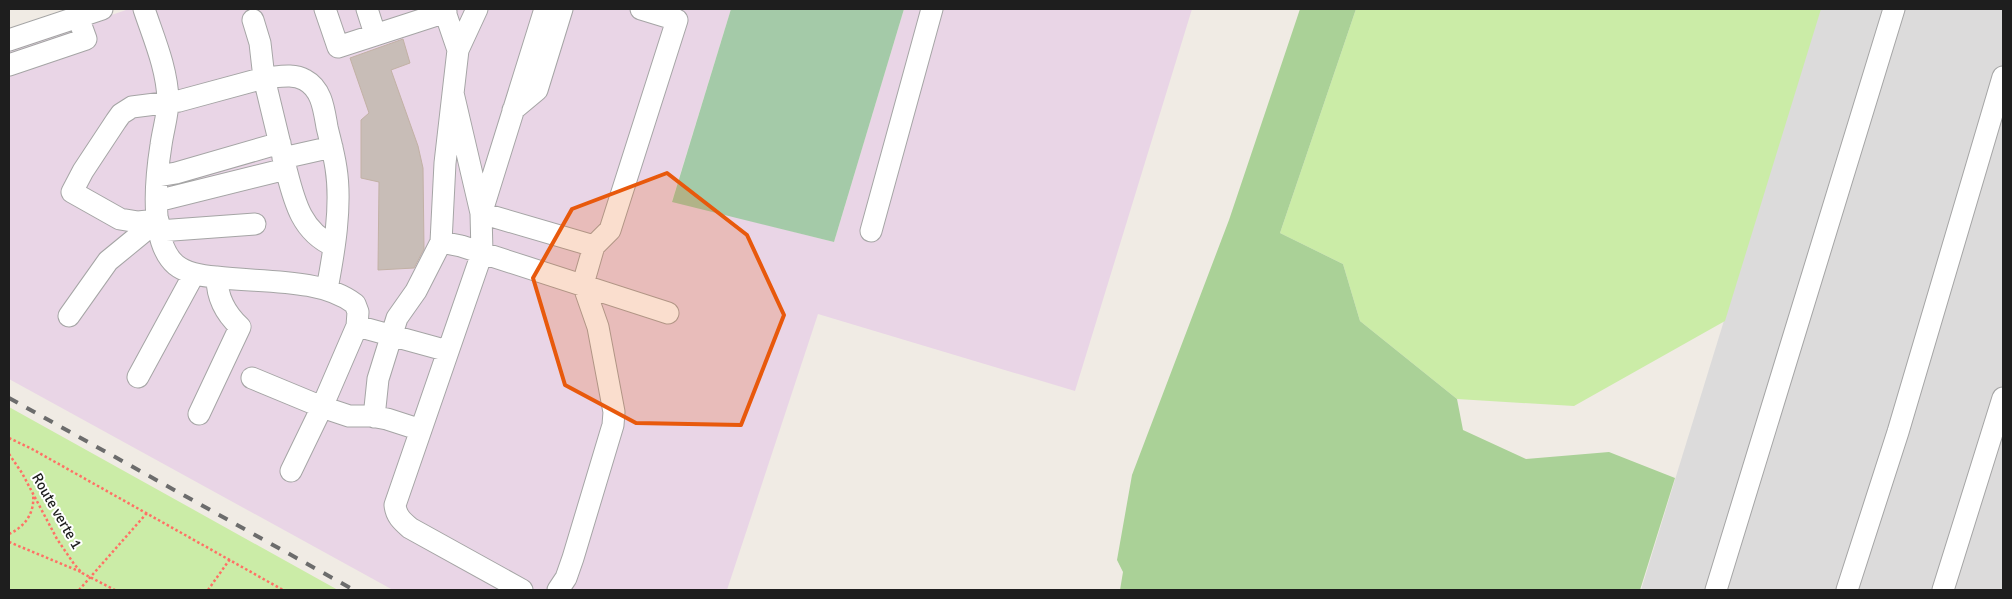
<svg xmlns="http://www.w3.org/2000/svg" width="2012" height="599" font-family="Signika,sans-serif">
<rect width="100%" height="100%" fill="#f0ebe4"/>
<path fill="#dcdbdb" d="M1820,9H2003V590H1641Z"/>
<path fill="#e9d5e6" d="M129,9H731L672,201L834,242L904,9H1192L1075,391L818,314L727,590H393L9,379V50Z"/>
<path fill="#cbeca7" d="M1356,9H1821L1725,321L1574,406L1457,399L1360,321L1343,264L1280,233Z
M9,407L338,590H9Z"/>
<path fill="#aad197" d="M1300,9H1356L1280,233L1343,264L1360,321L1457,399L1463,430L1526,459L1609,452L1675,478L1640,590H1120L1123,572L1117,560L1132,475L1229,220Z"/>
<path fill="#a4caa8" d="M731,9H904L834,242L672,202Z"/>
<path fill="#c8bdb7" stroke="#c2b1a5" d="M403,39L410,63L391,70L418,146L423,168L424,249L414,268L378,270L379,182L361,178V120L369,113L350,58Z"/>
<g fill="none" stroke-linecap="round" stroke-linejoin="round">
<defs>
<path id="minor" d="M144,9C154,39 167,68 168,100C168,115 163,130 161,145C156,177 149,242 176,265C187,274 203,276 216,277C259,283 320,277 355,304L358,312L357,326
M325,9L338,47L446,12
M367,9L375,34
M444,9L458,50L445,163L441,242L461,246L668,313
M253,20L260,43L264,78C278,77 293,73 305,80C322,89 324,110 327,127C330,140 334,154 336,168C342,206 334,252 327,289
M9,40L102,9
M458,50L477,9
M9,65L86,39L78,17
M453,93L481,213L482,253L395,505C396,516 402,521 410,528L522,590
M513,110L537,90L562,9
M283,158L332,147
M286,169C294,200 301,232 334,246
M158,176L176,173L280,143
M157,201L286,169L264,78L179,101L132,107L121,114L116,121L83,171L72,192L120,219L138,222L158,220
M482,211L545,9
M481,213L594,246L610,230L677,20L641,9
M159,231L255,224
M871,231L932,9
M69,316L108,261L158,220
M138,377L194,274
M252,378L322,407L291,471
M199,414L240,327C225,313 217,298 217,278
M374,417L378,379L397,318L416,291L441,242
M421,430L387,419L371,416H349L322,407L357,326L448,351
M558,590L566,578L573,558L613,425L614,412L598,327L583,284L594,246
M1716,590L1894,9
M1847,590L1898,432L2003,77
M1943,590L2003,398"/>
</defs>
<use href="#minor" stroke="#a5a5a5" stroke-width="23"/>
<path stroke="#ff7065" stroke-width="2.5" stroke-dasharray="2.5 2.5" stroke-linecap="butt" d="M9,438L32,449L283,590
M9,454L22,473L57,539L74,564L82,573L115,590
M9,534C26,526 35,512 33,494
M9,542L81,572
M79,590L147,513
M208,590L230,559"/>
<use href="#minor" stroke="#fff" stroke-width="21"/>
<path stroke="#6c6c6c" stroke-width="4" stroke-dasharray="10 10" stroke-linecap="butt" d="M9,398L354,590"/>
</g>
<path fill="#e8590c" fill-opacity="0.2" stroke="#e8590c" stroke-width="4" stroke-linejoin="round" d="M667,173L747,235L784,315L741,425L636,423L565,385L533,278L572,209Z"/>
<g text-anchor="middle" stroke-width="4" stroke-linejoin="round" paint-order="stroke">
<g font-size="15" fill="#1e1e1e" stroke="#fff">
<text transform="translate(57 511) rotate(60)" y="5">Route verte 1</text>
</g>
</g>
<rect width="2012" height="599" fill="none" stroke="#1e1e1e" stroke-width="20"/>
</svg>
